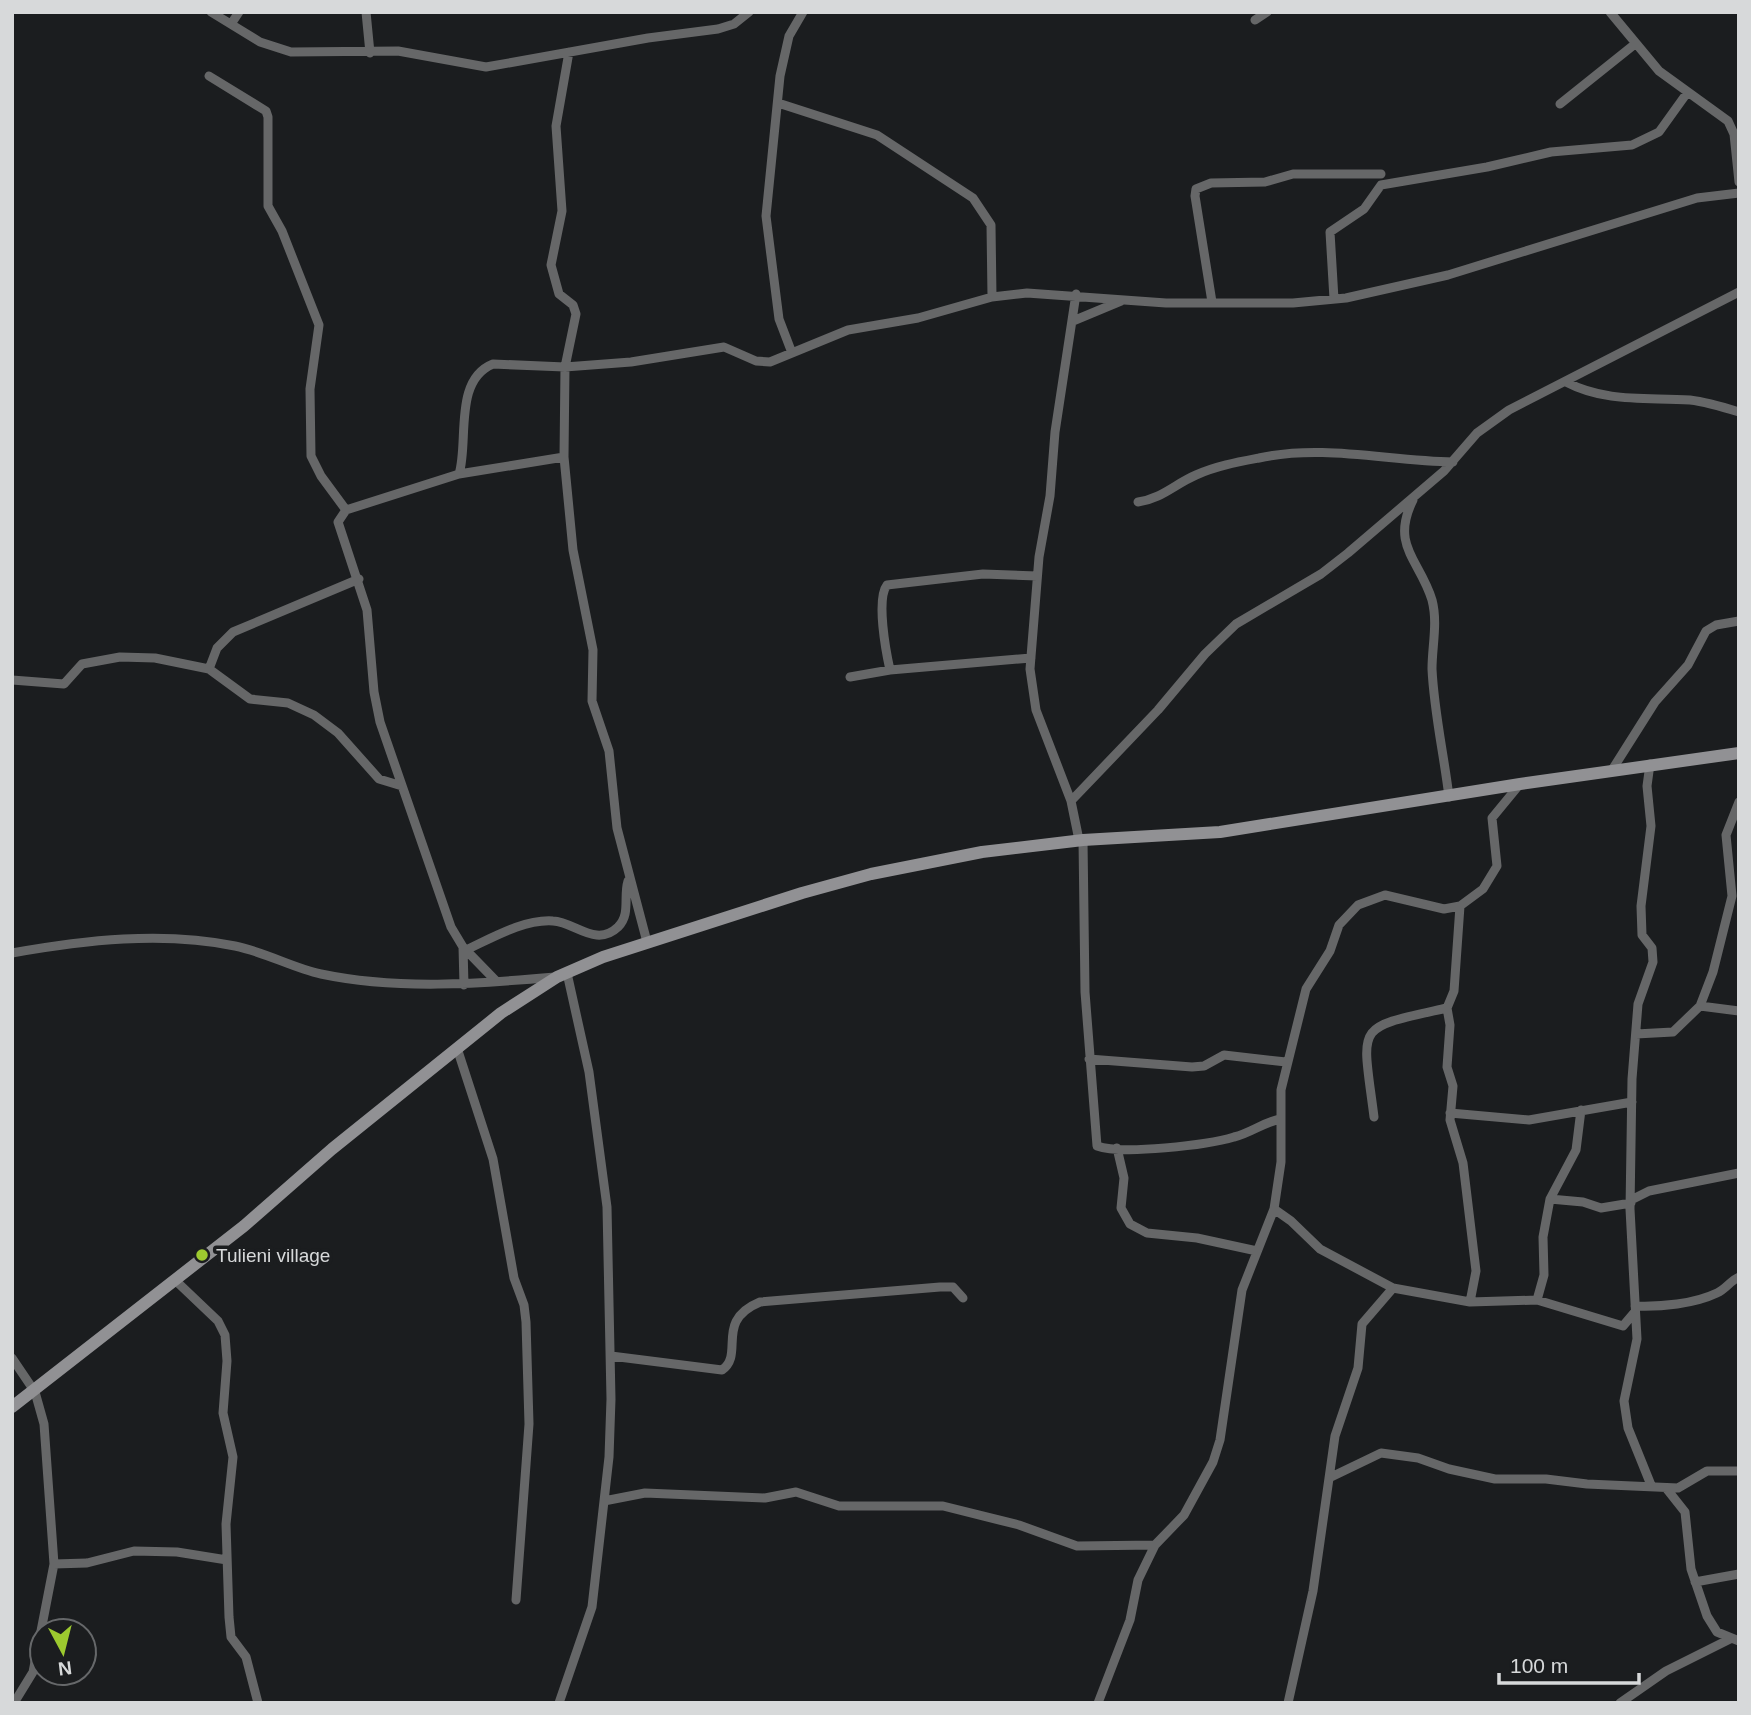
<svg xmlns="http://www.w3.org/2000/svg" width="1751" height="1715" font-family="Arial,sans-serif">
<rect width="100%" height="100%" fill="#1b1d1f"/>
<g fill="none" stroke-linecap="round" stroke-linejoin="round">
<path stroke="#666768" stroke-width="9" d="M211,12L260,42L291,52L398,51L486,67L648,38L718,29L734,24L749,12
M366,12L370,53
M1610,12L1659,71L1728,121L1734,134L1739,182
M1255,20L1267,12
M231,24L239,12
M569,52L556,126L562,211L551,265L559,294L573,305L576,314L565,367L564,457L573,550L593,650L592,701L609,751L617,828L647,942
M209,76L266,111L268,117V206L282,231L319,325L310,389L311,456L321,476L346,510
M778,103L877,135L973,198L991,225L992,297
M1560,104L1635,44
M1076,294L1055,432L1050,496L1039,557L1030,669L1036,710L1071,801L1079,840
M1334,299L1330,232L1364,209L1381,185L1487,167L1551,152L1632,145L1659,132L1687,93
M1212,302L1195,196L1196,189L1211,183L1265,182L1293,174H1381
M1073,321L1121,301
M792,353L779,319L766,216L780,76L789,36L803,12
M1566,382C1606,403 1647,397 1690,400C1707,402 1723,407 1739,412
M459,474C469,442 453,380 493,364L565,367L631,362L724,347L756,361L770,362L848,330L918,318L992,297L1027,293L1166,303H1293L1346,298L1448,275L1697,198L1739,193
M1413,500C1390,546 1420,560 1432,600C1438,623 1432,646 1432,669C1434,712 1444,755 1449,797
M1138,502C1161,499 1175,484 1196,475C1216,466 1238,462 1259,458C1323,444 1388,461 1453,462
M209,669L217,648L233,632L359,579
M890,670C886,652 876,599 887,585L983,574L1037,576
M850,677L890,670L1031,658
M12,680L64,684L82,664L120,657L155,658L209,669L250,699L288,703L314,715L338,733L379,779L402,786
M1650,764L1647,786L1651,826L1641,906L1642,935L1652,948L1653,962L1638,1004L1632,1079L1630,1209L1637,1339L1624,1401L1628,1428L1651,1485
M1612,770L1655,702L1688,665L1706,631L1716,625L1739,621
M1071,801L1158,710L1205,654L1236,624L1321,574L1348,553L1444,471L1477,433L1509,410L1739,292
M1083,840L1085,992L1097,1146C1122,1155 1208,1145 1234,1137C1251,1133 1262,1123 1280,1119
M463,947L464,985
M466,950C492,938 524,919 553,921C575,922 596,948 618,927C631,914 623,897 628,881
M12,953C84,940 163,931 235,946C265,952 293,968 321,974C397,990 478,984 555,977
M496,981L463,947L451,927L380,722L374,692L367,610L338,522L346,510L459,474L564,457
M1700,1006L1739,1011
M1447,1008L1450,1025L1447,1067L1453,1086L1450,1120L1463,1163L1476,1271L1470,1302
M1636,1034L1673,1032L1700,1006L1713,972L1732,896L1726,835L1739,802
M457,1048L493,1159L514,1278L524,1305L526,1322L529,1424L516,1600
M1089,1059L1192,1067L1204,1066L1224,1055L1286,1062
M1450,1113L1529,1120L1632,1102
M1374,1117C1362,1022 1353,1029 1447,1008L1454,991L1460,906
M1117,1148L1124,1178L1121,1208L1130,1224L1147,1233L1197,1238L1257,1251
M1550,1199L1583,1202L1601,1208L1631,1203
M1631,1200L1649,1191L1739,1173
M1274,1209L1291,1221L1320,1249L1393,1288L1470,1302L1537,1300L1623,1326L1634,1313
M176,1281L218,1321L225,1335L227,1361L223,1413L233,1457L226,1524L229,1617L231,1637L246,1657L258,1703
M1537,1300L1544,1275L1543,1237L1550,1199L1576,1150L1581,1110
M1635,1306C1661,1307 1694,1304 1717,1293C1726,1289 1730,1281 1739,1277
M611,1356L722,1370C745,1354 714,1321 760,1302L940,1287H953L963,1298
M12,1358L35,1392L44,1424L54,1564L33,1672L14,1703
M1329,1478L1381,1453L1418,1458L1449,1469L1495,1479H1546L1587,1484L1678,1488L1707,1471H1739
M1666,1488L1685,1512L1691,1569L1707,1616L1717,1632L1739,1641
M604,1501L645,1493L765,1498L796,1492L839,1506H943L1019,1525L1077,1546L1155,1545
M54,1564L87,1563L134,1551L177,1552L227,1560
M1695,1582L1739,1574
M559,1703L592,1607L609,1457L611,1399L607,1207L589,1072L567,973
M1098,1703L1130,1620L1138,1580L1155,1545L1184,1515L1213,1462L1220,1440L1242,1290L1274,1209L1281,1162V1090L1306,989L1330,951L1339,925L1358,905L1385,895L1444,909L1460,906L1483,889L1497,866L1492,818L1520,784
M1288,1703L1313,1591L1335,1436L1358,1368L1362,1324L1393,1288
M1620,1703L1666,1671L1730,1639"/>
<path stroke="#919194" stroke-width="12" d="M12,1407L244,1226L332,1149L501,1013L557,977L603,957L802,893L871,874L982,852L1083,840L1220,832L1520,784L1739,753"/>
</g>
<circle fill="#9dca2f" stroke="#1b1d1f" stroke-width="2.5" cx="202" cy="1255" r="7"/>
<g text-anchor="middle" stroke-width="7" stroke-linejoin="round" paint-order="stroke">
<g font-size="19" fill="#d7d9da" stroke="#1b1d1f" text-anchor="start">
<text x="216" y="1262">Tulieni village</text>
</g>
</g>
<rect width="1751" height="1715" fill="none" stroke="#d7d9da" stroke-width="28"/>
<g transform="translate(63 1652) rotate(173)"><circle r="33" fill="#1b1d1f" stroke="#66686a" stroke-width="2"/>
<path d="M0-5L12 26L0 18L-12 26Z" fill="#9dca2f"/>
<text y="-10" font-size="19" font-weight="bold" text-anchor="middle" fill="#d7d9da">N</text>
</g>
<path d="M1499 1673v10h140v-10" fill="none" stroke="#d7d9da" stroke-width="3.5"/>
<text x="1510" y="1673" font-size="21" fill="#d7d9da" stroke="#1b1d1f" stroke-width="5" paint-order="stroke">100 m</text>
</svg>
